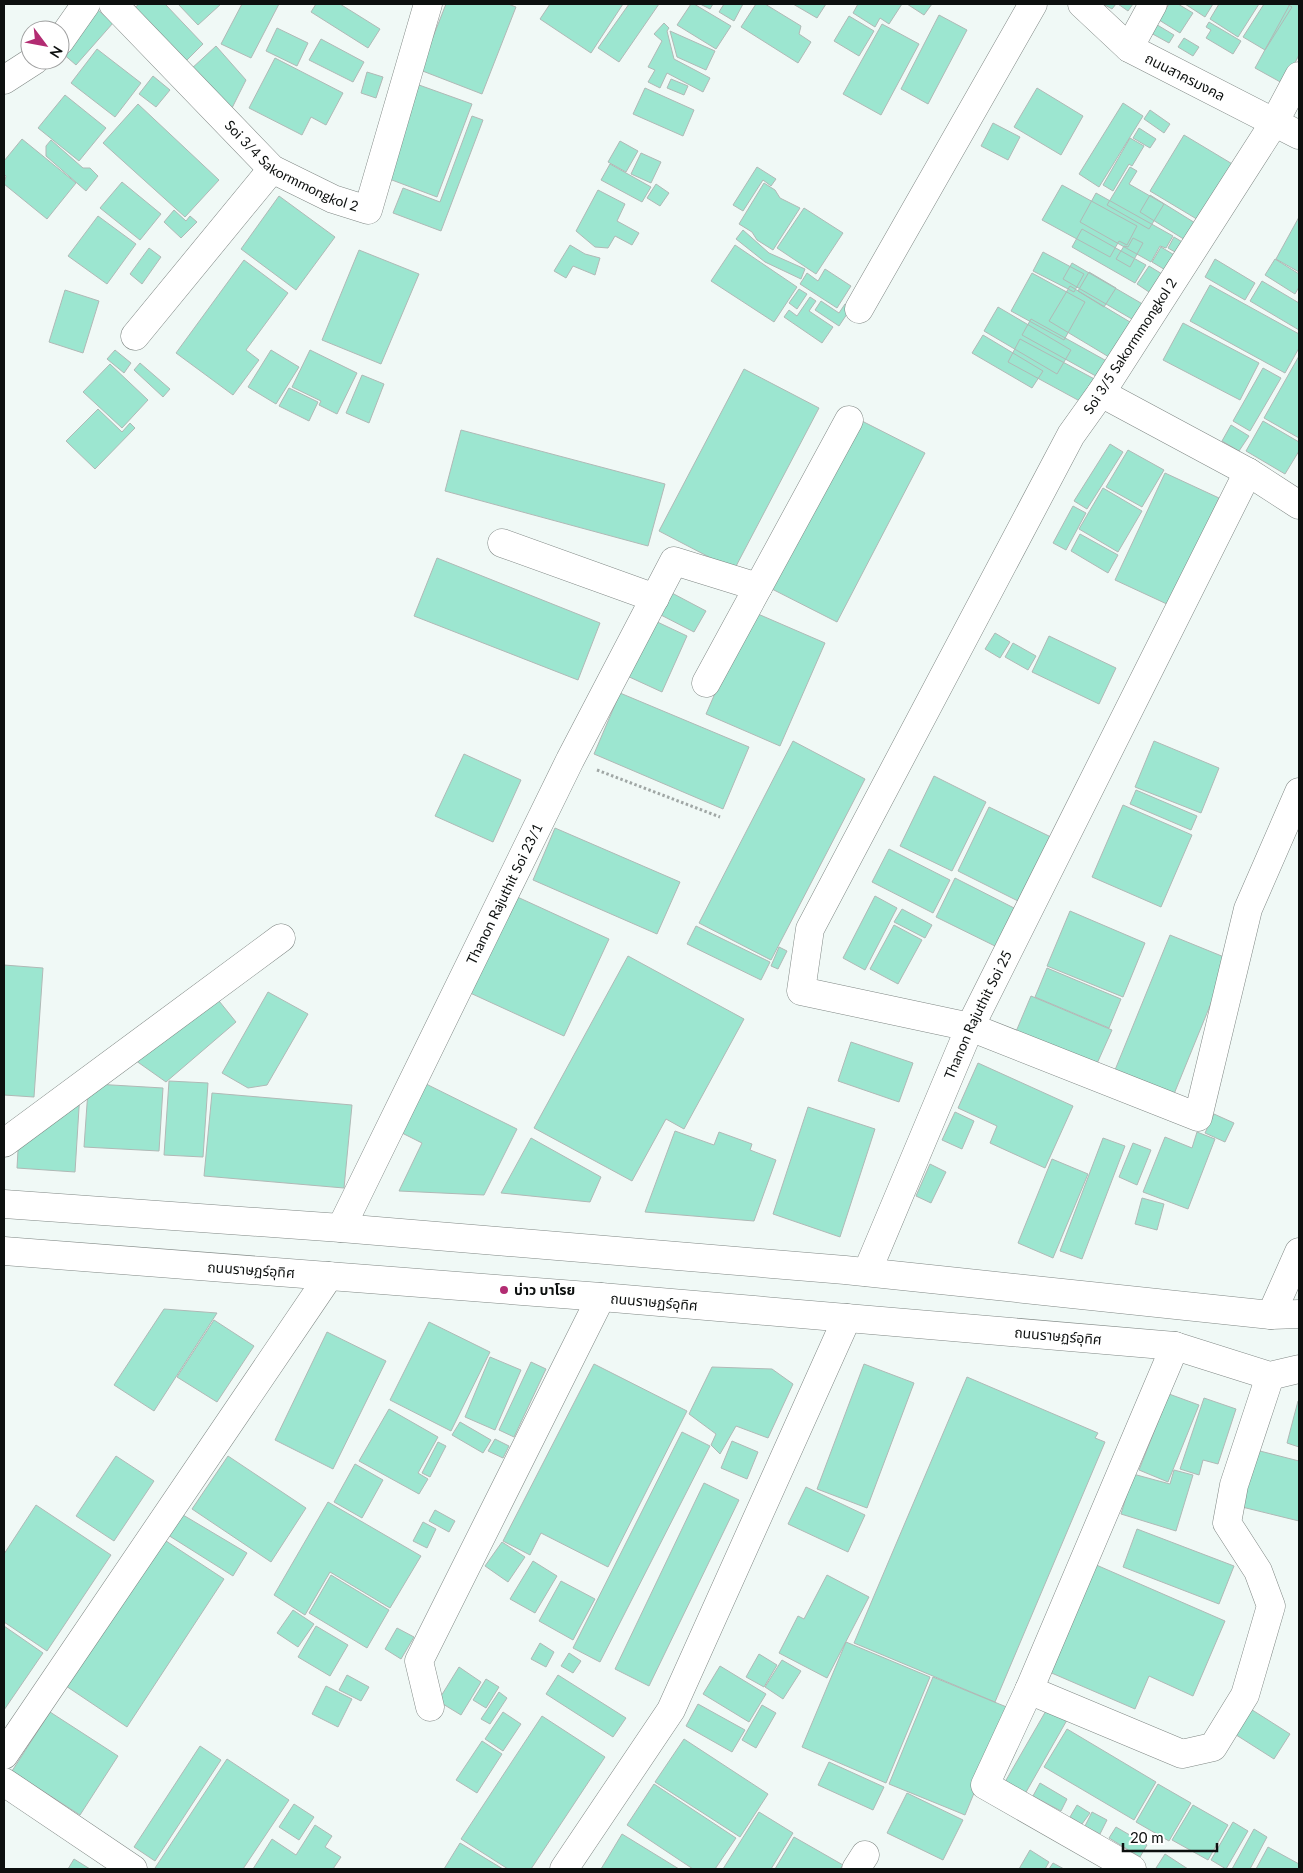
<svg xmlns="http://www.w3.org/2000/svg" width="1303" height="1873" font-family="Lato,'Noto Sans Thai',sans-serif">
<rect width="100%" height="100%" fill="#f0f9f6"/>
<path fill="#9ce6d0" stroke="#b0b9b6" d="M139,4H165L203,44L182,65L131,11Z
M178,4H221L198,25Z
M242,4H279L251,58L221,44Z
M316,4H340L380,29L368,48L311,12Z
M446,4H508L516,7L482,94L420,70Z
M550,4H623L591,53L540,19Z
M629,4H659L619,62L598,48Z
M691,4H694L731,26L716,49L677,25Z
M700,4H713L710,9Z
M724,4H743L734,21L719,12Z
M756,4H765L801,26L799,34L811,42L798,63L741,27Z
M793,4H826L817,18Z
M858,4H902L889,24L880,18L875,27L853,13Z
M907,4H932L924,15Z
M1103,4H1116L1112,9Z
M1118,4H1133L1128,11Z
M1169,4H1178L1193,13L1180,33L1159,20Z
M1185,4H1213L1205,17Z
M1219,4H1259L1238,37L1210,19Z
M1264,4H1287L1292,7L1265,50L1243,37Z
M1290,4L1299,5V55L1284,84L1255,68Z
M98,10L113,23L76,65L61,52Z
M939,15L967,30L928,104L901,89Z
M849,16L874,31L859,56L834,41Z
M1209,22L1241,41L1233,54L1206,38L1211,30L1206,27Z
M664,23L669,28L667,31L674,59L710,78L703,92L667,73L660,88L648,82L655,70L648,67L662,41L654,34Z
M1154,23L1174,35L1169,43L1149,32Z
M882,24L919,44L881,115L843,94Z
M277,28L308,43L297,66L266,51Z
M670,31L715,51L706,70L677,57Z
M1184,38L1199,47L1193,56L1178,47Z
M321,39L364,62L353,82L309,60Z
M216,46L246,80L229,114L190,70Z
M97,49L141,83L115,117L71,83Z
M275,58L343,93L326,125L311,117L302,135L249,108Z
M367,72L383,77L376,98L361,93Z
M153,76L170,90L156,107L139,94Z
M671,79L688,86L684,95L667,88Z
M419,85L472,104L437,197L384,177Z
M645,88L694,110L683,136L633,114Z
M1037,88L1083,116L1061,155L1014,127Z
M65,95L106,128L79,161L38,128Z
M1123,103L1143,116L1099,187L1079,174Z
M138,104L219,180L185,217L103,143Z
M1150,110L1170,124L1164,133L1144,119Z
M472,116L483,120L441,231L393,213L403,188L440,202Z
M993,123L1020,137L1008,160L981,146Z
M1139,128L1156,139L1150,148L1133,138Z
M1184,135L1234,165L1200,221L1150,191Z
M1130,138L1144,146L1132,166L1129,164L1113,191L1103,185Z
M22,139L76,183L47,219L4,184L6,176L4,174V161Z
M51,140L83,168H90L98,176L86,191L46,156V146Z
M620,141L638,151L626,172L608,162Z
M641,153L661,162L651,183L631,174Z
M610,164L651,187L642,202L601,180Z
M757,167L776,179L771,186L763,180L743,211L733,205Z
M1130,167L1137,171L1129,184L1164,204L1149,229L1107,205Z
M122,182L161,214L140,240L100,208Z
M764,183L775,190L780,198L800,208L773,250L757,240L752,232L739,224Z
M656,184L669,193L660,206L647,198Z
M1062,185L1137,226L1127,245L1119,241L1110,257L1042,220Z
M598,190L625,204L617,221L639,233L632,245L615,236L608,248L595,247L576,231Z
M1096,193L1173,236L1166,248L1160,246L1151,262L1080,222Z
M1150,195L1200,226L1190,243L1140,212Z
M279,196L335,237L296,290L241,249Z
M804,208L843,233L816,274L777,248Z
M174,210L186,221L190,216L197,222L181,238L164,222Z
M98,216L136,244L107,284L68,256Z
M1299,217V272L1276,259Z
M1082,229L1146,265L1135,283L1072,247Z
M743,230L769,253L805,269L801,279L765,262L736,239Z
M1174,237L1189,246L1182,256L1168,248Z
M1133,238L1143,243L1130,267L1116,259L1124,246L1128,247Z
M570,245L585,254L600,258L595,275L573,266L566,278L554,271Z
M735,245L797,287L774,322L711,281Z
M1161,247L1176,256L1167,271L1152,262Z
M149,248L161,257L142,284L130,274Z
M359,250L419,274L381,364L322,340Z
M1043,252L1084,274L1074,292L1033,271Z
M1215,259L1255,283L1245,300L1205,277Z
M1275,259L1299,274V287L1295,294L1265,275Z
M244,260L288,293L246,350L259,360L233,395L176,353Z
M1072,263L1146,306L1137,322L1063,279Z
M1149,266L1167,277L1155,296L1137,284Z
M825,269L851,286L837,308L800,284L807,273L818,281Z
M1089,272L1116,288L1104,307L1078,291Z
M1032,273L1085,302L1064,340L1011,311Z
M1262,281L1299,303V330L1250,301Z
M1210,285L1299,334V348L1285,373L1190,321Z
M1070,286L1135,325L1114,360L1049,321Z
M799,289L807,294L797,309L789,303Z
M65,290L99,301L83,353L49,342Z
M810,297L816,301L809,311L833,327L822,343L784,317L789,310L797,316Z
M821,301L839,313L845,304L851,308L839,326L815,310Z
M998,307L1071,350L1057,374L984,331Z
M1031,319L1112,364L1103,380L1022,335Z
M1183,323L1259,363L1240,400L1163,360Z
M983,335L1043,371L1032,388L972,353Z
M1020,339L1100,382L1087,405L1008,362Z
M115,350L131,363L124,373L107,359Z
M271,350L299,367L276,404L248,387Z
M310,350L357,373L337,414L319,405L321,401L292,387Z
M1299,356V438L1264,418Z
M140,363L170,389L163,397L134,370Z
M110,364L148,400L122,428L83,392Z
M1263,368L1281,378L1250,431L1233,421Z
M744,369L819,408L734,570L659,531Z
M362,375L384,384L369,423L346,413Z
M289,388L318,402L309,421L279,406Z
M98,409L122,432L130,423L135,428L95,469L66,441Z
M858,419L925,453L837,622L770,588Z
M1263,421L1299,442V451L1285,474L1246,451Z
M1231,425L1249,436L1239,451L1222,441Z
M461,430L665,484L648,546L445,491Z
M1110,444L1123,452L1087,509L1074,501Z
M1128,450L1164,470L1142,507L1106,487Z
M1165,473L1219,498L1169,605L1115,580Z
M1103,488L1142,511L1118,552L1079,529Z
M1073,506L1086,513L1066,550L1053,543Z
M1080,534L1118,555L1108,573L1071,551Z
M437,558L600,623L578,680L414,616Z
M670,592L706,611L694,632L659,614Z
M751,611L825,643L780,746L706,714Z
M651,619L687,636L662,692L625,675Z
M995,633L1010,642L1000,658L985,649Z
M1049,636L1116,668L1099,704L1032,672Z
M1013,643L1036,656L1028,670L1005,657Z
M620,693L749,747L723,809L594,754Z
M793,741L865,779L771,960L699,923Z
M1154,741L1219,768L1201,813L1135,787Z
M464,754L521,780L493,842L435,816Z
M934,776L986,802L952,871L900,846Z
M1136,790L1197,816L1191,830L1130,804Z
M1123,805L1192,835L1161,907L1092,877Z
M989,807L1051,837L1020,902L958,871Z
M555,828L680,882L657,934L533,880Z
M889,849L950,880L933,913L872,882Z
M955,878L1016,909L997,947L936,917Z
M513,895L609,939L564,1036L468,992Z
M875,896L897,908L865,970L843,958Z
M902,909L932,925L925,938L894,922Z
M1070,911L1145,943L1123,997L1047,966Z
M894,925L922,940L898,984L870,969Z
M696,926L770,962L761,980L687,944Z
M1170,935L1229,959L1174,1094L1115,1070Z
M779,947L787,951L778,969L771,966Z
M628,956L744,1019L684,1129L666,1119L632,1181L534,1128Z
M4,965L43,968L34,1097L4,1095Z
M1047,968L1121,999L1109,1028L1035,997Z
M211,991L236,1022L166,1082L132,1058Z
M268,992L308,1014L267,1085L248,1088L222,1073Z
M1031,996L1112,1030L1095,1068L1015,1034Z
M851,1042L913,1063L899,1102L838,1081Z
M978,1063L1073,1106L1045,1168L990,1143L997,1126L958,1108Z
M414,1078L517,1129L484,1195L399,1191L422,1143L390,1127Z
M169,1081L208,1083L203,1157L164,1155Z
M95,1084L163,1088L159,1151L84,1147L88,1090Z
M80,1092L75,1172L17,1168L19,1133Z
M212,1093L352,1105L344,1188L204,1176Z
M808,1107L875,1129L840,1237L773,1214Z
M955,1112L974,1121L962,1149L942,1140Z
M1214,1114L1234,1123L1225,1142L1205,1133Z
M675,1131L714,1145L719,1132L752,1144L750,1150L776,1160L754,1221L645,1212Z
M1197,1132L1215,1139L1188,1209L1143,1192L1165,1137L1192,1148Z
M531,1138L601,1177L590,1202L501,1193Z
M1103,1138L1125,1146L1082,1259L1060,1251Z
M1133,1143L1151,1150L1137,1185L1119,1177Z
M1052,1159L1088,1174L1053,1258L1018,1243Z
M930,1164L946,1172L931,1203L916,1196Z
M1142,1198L1164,1204L1157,1230L1135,1224Z
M164,1309L217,1313L154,1411L114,1385Z
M214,1320L254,1346L217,1402L177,1377Z
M429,1322L490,1352L451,1431L390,1400Z
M327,1332L386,1361L333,1469L275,1440Z
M490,1357L521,1370L495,1430L465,1417Z
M531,1362L546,1369L514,1437L499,1430Z
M594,1364L687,1411L608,1567L541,1533L530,1555L503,1541Z
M864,1364L914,1383L867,1508L817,1489Z
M712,1367L772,1369L793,1384L768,1438L736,1426L720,1454L711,1445L716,1434L689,1414Z
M967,1377L1098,1433L1095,1438L1105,1442L995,1702L854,1643Z
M1169,1394L1199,1405L1168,1482L1139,1470Z
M1204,1398L1236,1409L1218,1464L1203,1460L1199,1475L1180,1469Z
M1298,1401H1299V1447L1287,1443Z
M389,1409L438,1437L418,1473L428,1479L419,1494L359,1461Z
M460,1422L491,1440L483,1453L452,1435Z
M682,1432L710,1446L600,1662L573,1648Z
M495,1439L509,1446L503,1458L488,1451Z
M732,1441L758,1452L747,1479L721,1468Z
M438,1442L446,1446L430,1477L422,1473Z
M1256,1450L1299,1461V1521L1242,1507Z
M116,1456L154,1481L114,1541L76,1516Z
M228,1456L306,1508L271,1562L192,1509Z
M355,1464L383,1480L362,1518L334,1502Z
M1174,1470L1193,1475L1176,1531L1121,1514L1133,1474L1170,1484Z
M704,1483L739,1500L649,1686L615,1669Z
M806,1487L865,1515L848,1552L788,1524Z
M328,1502L421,1556L390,1608L330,1572L305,1615L274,1595Z
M36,1505L111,1555L47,1651L4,1622V1554Z
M173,1509L247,1553L233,1576L160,1530Z
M435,1510L455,1521L449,1532L429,1521Z
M423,1522L436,1529L427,1548L413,1541Z
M1137,1529L1234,1566L1219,1604L1123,1567Z
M163,1539L224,1579L127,1727L66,1686Z
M502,1542L525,1557L508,1582L485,1566Z
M533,1561L557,1576L535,1613L510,1599Z
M1094,1564L1225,1621L1193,1696L1149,1676L1135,1709L1047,1671Z
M331,1575L389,1610L367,1648L309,1613Z
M827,1575L869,1597L827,1678L779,1653L798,1616L804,1619Z
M561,1581L595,1599L573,1640L539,1621Z
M293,1610L314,1624L298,1647L277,1633Z
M4,1626L43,1653L4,1710Z
M316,1626L348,1645L330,1676L298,1657Z
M397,1628L414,1637L401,1659L385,1649Z
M846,1642L930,1677L886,1783L802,1747Z
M540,1643L554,1652L546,1667L531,1659Z
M569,1653L581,1661L573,1673L561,1666Z
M759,1654L777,1665L764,1687L746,1677Z
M782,1660L801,1671L783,1699L765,1687Z
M720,1666L766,1694L749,1722L703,1694Z
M459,1667L481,1682L461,1715L438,1701Z
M347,1675L369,1687L361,1701L339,1690Z
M558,1675L626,1718L613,1737L546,1694Z
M933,1677L1009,1708L965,1815L889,1784Z
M486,1679L499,1687L486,1708L473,1700Z
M326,1686L352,1699L338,1727L312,1714Z
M499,1692L507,1698L490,1724L481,1719Z
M698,1704L745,1730L732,1752L686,1726Z
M762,1705L776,1713L756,1748L742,1740Z
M1246,1706L1290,1734L1274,1759L1230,1731Z
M1047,1709L1067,1720L1025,1794L1005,1782Z
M50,1712L118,1756L80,1815L12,1771Z
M503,1712L521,1724L503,1751L485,1739Z
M542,1716L605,1757L531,1869H508L461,1839Z
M1067,1729L1156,1782L1134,1820L1044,1767Z
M684,1739L768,1794L740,1837L655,1782Z
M482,1741L502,1754L477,1793L456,1780Z
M200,1746L221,1760L155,1861L134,1847Z
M227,1759L289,1800L243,1869H157L155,1868Z
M829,1762L884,1787L873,1810L818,1785Z
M1040,1783L1067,1799L1061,1811L1033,1796Z
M654,1784L736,1838L715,1869H693L627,1825Z
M1158,1784L1191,1803L1169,1841L1136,1822Z
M907,1793L963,1820L943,1860L887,1833Z
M294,1804L314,1817L299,1840L279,1827Z
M1077,1805L1090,1813L1082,1824L1070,1817Z
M1193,1805L1228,1825L1208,1860L1172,1840Z
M759,1812L793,1833L771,1869H723Z
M1092,1812L1107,1820L1100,1834L1085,1826Z
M1233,1822L1248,1831L1226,1869L1211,1860Z
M315,1825L332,1836L325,1847L341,1857L333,1869H253L272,1839L296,1855Z
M1116,1827L1147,1845L1140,1857L1109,1838Z
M1254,1829L1267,1837L1250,1869H1232Z
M622,1834L679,1869H601Z
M794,1837L843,1865L840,1869H775Z
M460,1843L503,1869H444Z
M1268,1847L1299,1864V1869H1256Z
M1030,1850L1049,1862L1045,1869H1019Z
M1165,1854L1188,1869H1158L1156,1868Z
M74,1859L90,1869H68Z
M1053,1863L1064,1869H1049Z"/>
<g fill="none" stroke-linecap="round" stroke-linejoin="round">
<defs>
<g id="minor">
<path id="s1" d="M113,4L272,169L333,199L368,210L428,4"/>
<path d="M1082,4L1129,48L1299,135"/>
<path d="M60,41L86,4"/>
<path d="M1129,48L1153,4"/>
<path d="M1299,76L1274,123L1101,393L1071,435L810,929L801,991L970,1027L1198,1117L1248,909L1299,792"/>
<path d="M4,80L35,60"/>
<path d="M859,309L1033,4"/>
<path d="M135,336L272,169"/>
<path d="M1101,393L1248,472L1299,505"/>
<path d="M502,543L655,598"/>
<path d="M706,683L849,420"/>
<path d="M4,1143L281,938"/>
<path d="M4,1204L341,1228L845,1270L1271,1315L1299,1314"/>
<path id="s2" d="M341,1228L570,760L674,561L758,587"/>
<path d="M4,1251L601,1297L1175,1346L1270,1376L1299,1369"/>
<path id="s3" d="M867,1272L970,1027L1248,472"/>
<path d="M1271,1315L1299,1252"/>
<path d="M1029,1690L1182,1754L1213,1747L1245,1695L1271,1606L1258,1571L1227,1523L1234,1485L1270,1376"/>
<path d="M430,1707L419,1661L601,1297"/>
<path d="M4,1755L329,1276"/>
<path d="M4,1782L133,1869"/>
<path d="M564,1869L671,1710L847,1318"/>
<path d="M856,1869L865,1855"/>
<path d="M1132,1869L985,1785L1029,1690L1175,1346"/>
</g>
</defs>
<use href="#minor" stroke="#808885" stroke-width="29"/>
<path stroke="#a0a7a5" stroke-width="3" stroke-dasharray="2.5 2.5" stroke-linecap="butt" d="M597,770L720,817"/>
<use href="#minor" stroke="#fff" stroke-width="28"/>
</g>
<circle fill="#b22c72" stroke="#fff" stroke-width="2" cx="504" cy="1290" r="5"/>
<g text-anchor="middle" stroke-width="4.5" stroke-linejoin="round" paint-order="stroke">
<g font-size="14" fill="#0d100f" stroke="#fff">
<text transform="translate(1185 77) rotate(27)" y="5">ถนนสาครมงคล</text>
<text dy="5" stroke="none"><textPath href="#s1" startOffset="244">Soi 3/4 Sakormmongkol 2</textPath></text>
<text transform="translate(1130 346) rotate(-57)" y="5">Soi 3/5 Sakormmongkol 2</text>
<text dy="5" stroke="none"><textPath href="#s2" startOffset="372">Thanon Rajuthit Soi 23/1</textPath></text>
<text dy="5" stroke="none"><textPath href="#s3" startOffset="280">Thanon Rajuthit Soi 25</textPath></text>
<text transform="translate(251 1270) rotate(4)" y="5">ถนนราษฏร์อุทิศ</text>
<text transform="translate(654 1302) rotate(5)" y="5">ถนนราษฏร์อุทิศ</text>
<text transform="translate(1058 1336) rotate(5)" y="5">ถนนราษฏร์อุทิศ</text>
</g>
<g font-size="14" font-weight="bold" fill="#0d100f" stroke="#fff" text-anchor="start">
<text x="514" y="1295">บ่าว บาโรย</text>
</g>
</g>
<rect width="1303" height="1873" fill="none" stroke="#0d100f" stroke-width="10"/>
<g transform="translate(45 45) rotate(122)"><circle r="24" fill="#ffffff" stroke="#9e9f9f"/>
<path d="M0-4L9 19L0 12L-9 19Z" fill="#b22c72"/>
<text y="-8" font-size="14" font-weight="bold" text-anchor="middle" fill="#0d100f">N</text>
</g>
<path d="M1123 1843v8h94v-8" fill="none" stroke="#0d100f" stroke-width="2.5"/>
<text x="1130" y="1843" font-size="15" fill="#0d100f" stroke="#ffffff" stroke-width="4" paint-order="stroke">20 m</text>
</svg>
